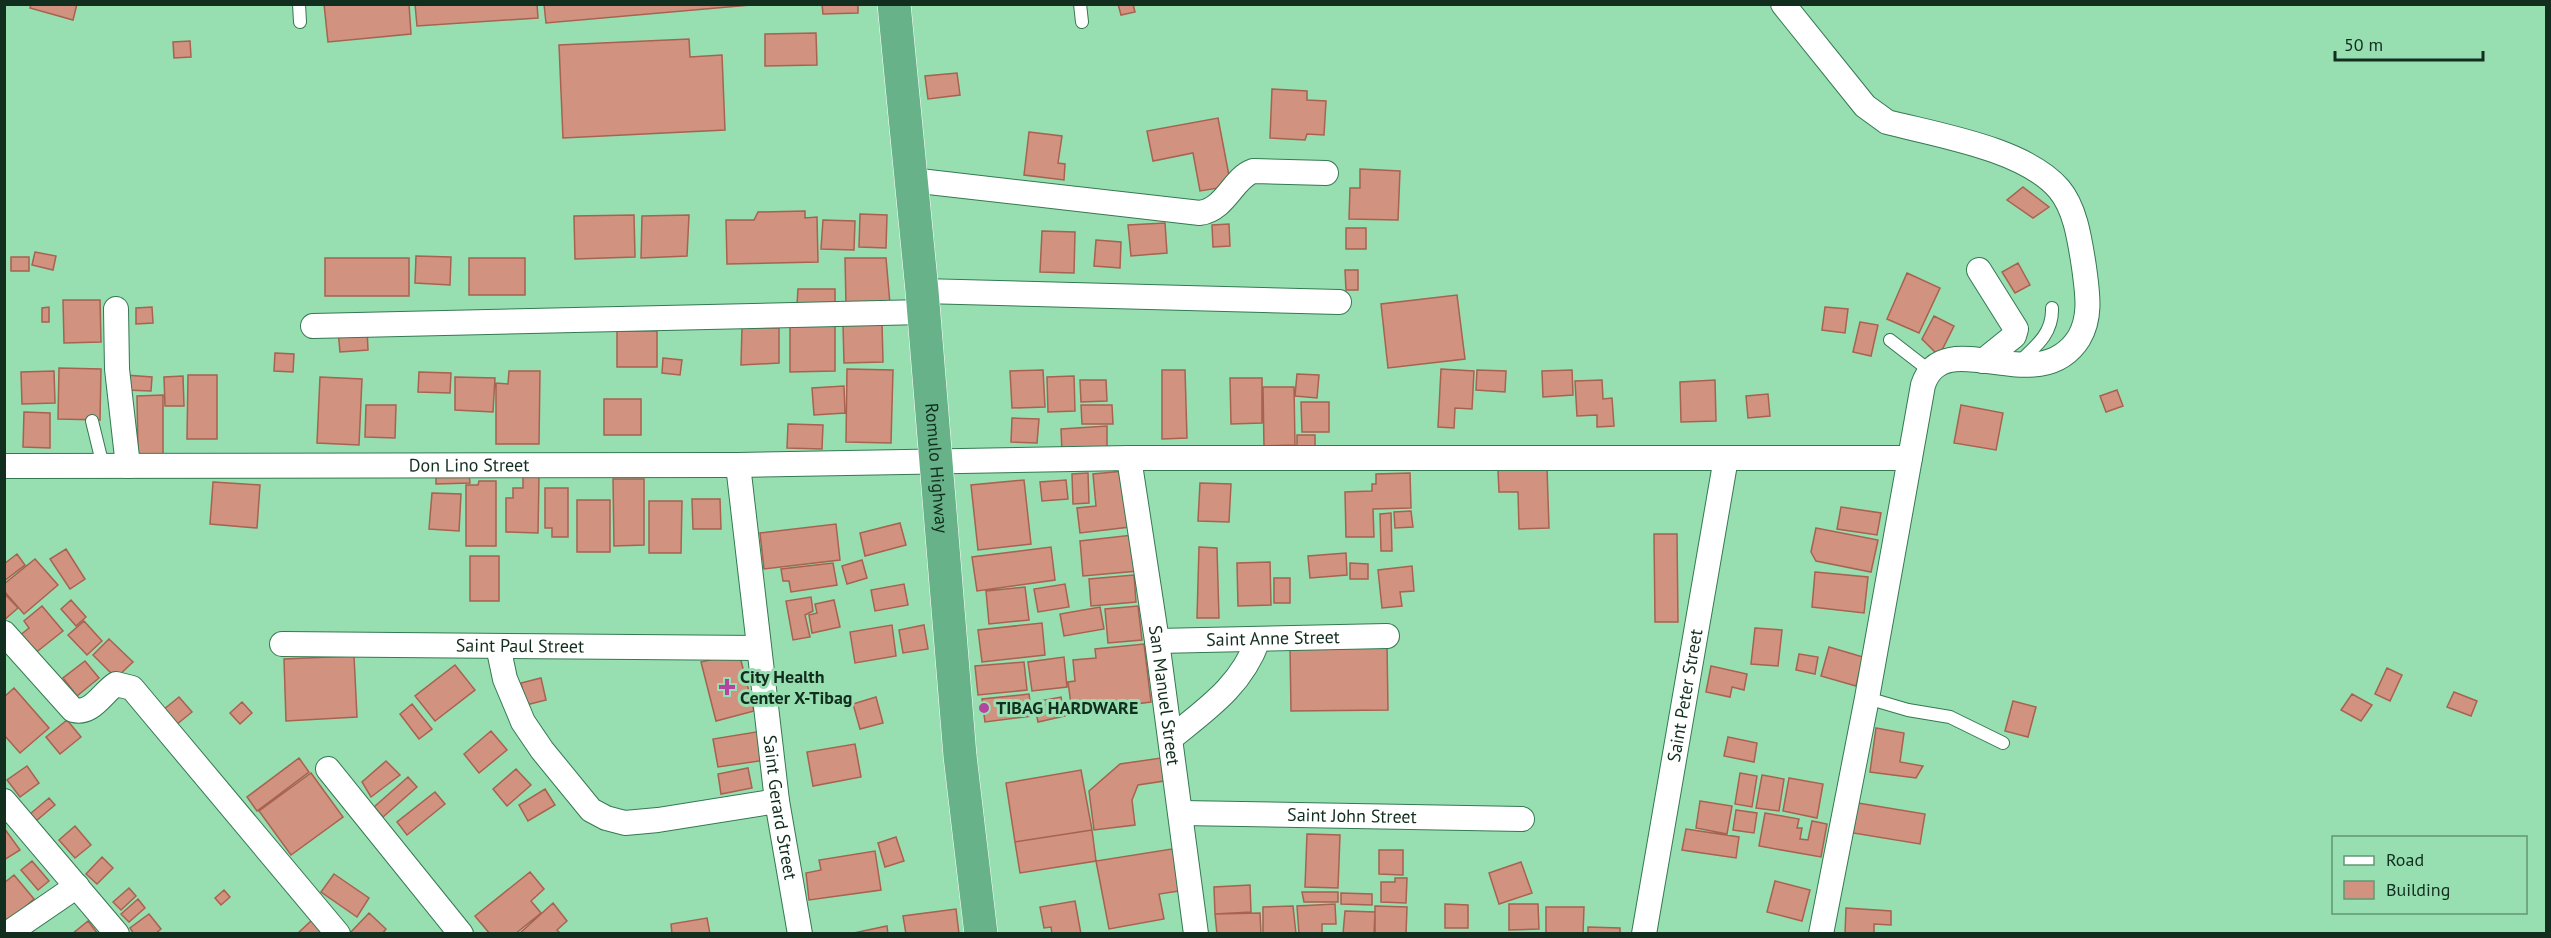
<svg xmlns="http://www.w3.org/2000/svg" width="2551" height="938" font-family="'PT Sans',sans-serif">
<rect width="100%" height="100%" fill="#97deb1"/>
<path fill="#d29280" stroke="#a76250" stroke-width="1.5" d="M31,4H77L73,20L30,8Z
M324,4H409L411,34L328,42Z
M415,4H537L538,18L417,26Z
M544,4H762L546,23Z
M822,4H858V13L823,14Z
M1118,4H1133L1135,12L1121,15Z
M816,33L817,65L765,66V34Z
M689,39L690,57L722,55L725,130L563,138L559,45Z
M190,41L191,57L174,58L173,42Z
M957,73L960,95L928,99L925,76Z
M1272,89L1307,91V100L1326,101L1324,135L1307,134L1305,140L1270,138Z
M1218,118L1231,186L1200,191L1193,153L1153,161L1147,131Z
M1029,132L1062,136L1058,163L1065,164L1064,180L1024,175Z
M1360,169L1400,171L1398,220L1349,219L1350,188H1360Z
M2023,187L2049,207L2033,218L2007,200Z
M805,211V218L817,217L818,262L727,264L726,220H754L758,212Z
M860,214L887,215L886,248L859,247Z
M634,215L635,257L575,259L574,216Z
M689,215L687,256L641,258L642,216Z
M823,220L855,221L854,250L821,249Z
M1165,223L1167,253L1131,256L1128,225Z
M1229,224L1230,246L1213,247L1212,225Z
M1346,228H1366V249H1346Z
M1042,231L1075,232L1074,273L1040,272Z
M1096,240L1121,242L1120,268L1094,266Z
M35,252L56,256L53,270L32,265Z
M416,256L451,257L450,285L415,283Z
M11,257H29V271H11Z
M325,258H409V296H325Z
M469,258H525V295H469Z
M845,258H886L890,304L846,305Z
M2018,263L2030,285L2015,293L2002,272Z
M1345,270H1358V290H1346Z
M1907,273L1940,288L1919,333L1887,319Z
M798,289H835V306L797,305Z
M1457,295L1465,359L1388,368L1381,304Z
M63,300H100L101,342L64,343Z
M49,307V322H42V308Z
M152,307L153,323L136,324V308Z
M1825,307L1848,309L1845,333L1822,330Z
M1934,316L1954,326L1939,356L1922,339Z
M1860,322L1878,325L1871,356L1853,352Z
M882,323L883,362L844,363L843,324Z
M835,325V371L790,372V326Z
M742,327L779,328V363L741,365Z
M367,329L368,350L340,352L338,330Z
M617,331H657V367H617Z
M275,353L294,354L293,372L274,371Z
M663,358L682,360L680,375L662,373Z
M59,368L101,369L100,420L58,419Z
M847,369L893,370L891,443L846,442Z
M1441,369L1474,371L1472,409L1455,408L1454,428L1438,427Z
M1043,370L1045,407L1012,408L1010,371Z
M1162,370H1185L1187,438L1162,439Z
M1477,370L1506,371L1505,392L1476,390Z
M1572,370L1573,395L1543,397L1542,371Z
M54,371L55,403L22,404L21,372Z
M509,371H540L539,444H496V383L508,384Z
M419,372L451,373L450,393L418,392Z
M1297,374L1319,375L1317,398L1295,396Z
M125,375L152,377L151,391L125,390Z
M188,375H217V439H187Z
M183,376L184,406H165L164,377Z
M1074,376L1075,411L1048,412L1047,377Z
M320,377L362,379L359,445L317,443Z
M455,377L495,378L493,412L455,410Z
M1230,378H1262V423L1231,424Z
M1080,380H1106L1107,401L1081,402Z
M1602,380L1603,399L1612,398L1614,426L1597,427V415L1577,416L1575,381Z
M1715,380L1716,421L1681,422L1680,382Z
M844,386L845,413L814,415L812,388Z
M1263,387H1294L1295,445L1264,446Z
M2117,390L2123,406L2106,412L2100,396Z
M1768,394L1770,416L1748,418L1746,396Z
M163,395V454H138L137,396Z
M604,399H641V435H604Z
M1301,402H1329V432H1302Z
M366,405H396L395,438L365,437Z
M1081,405H1112L1113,424H1082Z
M1961,405L2003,413L1996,450L1954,443Z
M24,412L50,413V448L23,447Z
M1012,418L1039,419L1037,443L1011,442Z
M788,424L823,425L822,449L787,448Z
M1107,426V450L1062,452L1061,429Z
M1297,435H1315V449H1297Z
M1547,468L1549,528L1519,529L1518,492H1499L1498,470Z
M1124,471L1130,527L1080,533L1077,508L1096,506L1093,474Z
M469,473L470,483L436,484V474Z
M1088,473L1089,503L1073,504L1072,474Z
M1410,473L1411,508L1373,509L1374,537H1346L1345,492L1372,491V484H1376V474Z
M523,476H539L538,533L506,532V498H513V488H523Z
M613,479H644V545L614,546Z
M1024,480L1031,544L978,550L971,485Z
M1066,480L1068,499L1042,501L1040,482Z
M479,481H496V546H466V485H478Z
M213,482L260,485L257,528L210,524Z
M1200,483L1231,484L1229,522L1198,521Z
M545,488H568V537H552V528H545Z
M432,493L461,494L459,531L429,529Z
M692,499H720L721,529H693Z
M577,500H610V552H577Z
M649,501H682L681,553H649Z
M1841,507L1881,513L1877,535L1837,529Z
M1411,511L1413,527L1395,528L1394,512Z
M1391,513L1392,551H1381L1380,514Z
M900,523L906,545L865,556L860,533Z
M836,524L840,560L764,569L760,533Z
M1816,528L1878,540L1871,572L1816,561L1811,552Z
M1654,534H1677L1678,622H1655Z
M1133,535L1138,571L1083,576L1080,541Z
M1051,547L1055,580L977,591L972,557Z
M1199,547L1217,548L1219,618H1197Z
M66,549L85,579L70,589L50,559Z
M1346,553L1347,575L1310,578L1308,556Z
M17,554L25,565L4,581V564Z
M470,556H499V601H470Z
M35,559L58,585L24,614L4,591V584Z
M862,560L867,578L847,584L842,566Z
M1270,562L1271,605L1238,606L1237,563Z
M833,563L837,585L791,592L789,581H783L781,569Z
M1350,563L1368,564V579H1350Z
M1412,566L1414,591L1400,592L1402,606L1382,608L1378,570Z
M1815,572L1868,577L1864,613L1812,607Z
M1134,575L1136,602L1091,606L1089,579Z
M1274,578H1290V603H1274Z
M904,584L908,605L875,611L871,590Z
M1065,584L1069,607L1038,612L1034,589Z
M1025,587L1029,620L989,624L986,591Z
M4,593L18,608L4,620Z
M811,597L813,611L805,615L810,637L793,640L786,601Z
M71,600L86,617L76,626L61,609Z
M834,600L840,627L812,633L809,615L817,613L815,604Z
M42,606L63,631L34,654L19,636L29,628L24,621Z
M1138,606L1142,640L1108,643L1105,609Z
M1100,607L1104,629L1064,636L1060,614Z
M84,621L102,641L87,655L68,635Z
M1042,623L1045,655L982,662L978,630Z
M892,625L896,656L855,663L850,632Z
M924,625L928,649L903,653L899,630Z
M1755,628L1782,630L1778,666L1751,664Z
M109,639L133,662L116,678L93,655Z
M1144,644L1151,702L1072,712L1068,682L1075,681L1073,660L1096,658L1095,649Z
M1387,644L1388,710L1291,711L1290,646Z
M1829,647L1863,657L1856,686L1821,676Z
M739,653L754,711L716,721L701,662Z
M1799,654L1818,657L1815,674L1796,670Z
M354,656L357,717L286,721L284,659Z
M1064,657L1067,687L1032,691L1028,662Z
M85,661L99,678L77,696L63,678Z
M1024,662L1027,690L978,695L975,666Z
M455,665L475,690L435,721L415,696Z
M1711,666L1747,674L1744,690L1732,687L1730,697L1706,692Z
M2387,668L2402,675L2390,701L2375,694Z
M541,678L546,700L526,705L521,683Z
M14,688L49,728L20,753L4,735V697Z
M2454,692L2477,701L2471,716L2447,707Z
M1029,694L1032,716L985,722L982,699Z
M2352,694L2372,705L2361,721L2341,710Z
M179,697L192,712L171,729L158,714Z
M876,697L883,723L860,729L853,704Z
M1061,697L1065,716L1038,722L1034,702Z
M2013,701L2036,707L2028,737L2005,731Z
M242,702L252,713L240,724L230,713Z
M412,704L432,729L419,739L400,714Z
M67,720L81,737L60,754L46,737Z
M1876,728L1904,733L1900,762L1923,766L1916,778L1870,772Z
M491,731L507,750L479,773L464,754Z
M762,731L766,760L718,767L713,739Z
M1728,737L1757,743L1754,762L1724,756Z
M855,744L861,777L813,786L807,752Z
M299,758L309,772L257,811L247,797Z
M1161,758L1164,781L1138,785L1132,800L1135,825L1094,830L1089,791L1120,764Z
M386,761L400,775L371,797L362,782Z
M27,766L39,783L20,797L7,780Z
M748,768L752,788L721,794L718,774Z
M516,769L531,785L507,806L493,789Z
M1081,770L1092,830L1015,842L1006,783Z
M311,773L343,817L291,855L259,811Z
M1740,773L1757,776L1752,807L1735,804Z
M1762,775L1784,779L1779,811L1756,808Z
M408,777L417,787L383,817L374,807Z
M1789,778L1823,784L1817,818L1783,811Z
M545,789L555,805L528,821L519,805Z
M435,792L445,804L407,835L397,822Z
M49,798L55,805L36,821L30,814Z
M1700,801L1732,806L1727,834L1696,828Z
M1858,803L1925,814L1920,844L1853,833Z
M1736,810L1757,813L1754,833L1733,830Z
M1765,813L1799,819L1797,828H1802L1800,839L1808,840L1812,821L1827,824L1821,857L1759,846Z
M75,826L91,845L75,858L59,840Z
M4,828L20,850L4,860Z
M1686,829L1739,837L1736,858L1682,850Z
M1092,830L1096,861L1020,873L1015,842Z
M1307,834L1340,835L1338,888L1305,887Z
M896,837L904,861L885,867L878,843Z
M1178,848L1185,890L1159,894L1164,919L1109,929L1096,861Z
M1379,850H1403V875L1379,874Z
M875,851L881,890L809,900L806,873L821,870L819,860Z
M102,857L113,868L97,884L86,874Z
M32,861L49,881L38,890L21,870Z
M1521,862L1532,893L1499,904L1489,873Z
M530,872L544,889L531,901L541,913L515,934H490L475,916Z
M334,874L369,898L357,917L321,892Z
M14,875L34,899L8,922L4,917V883Z
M1395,878H1407L1406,903L1381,902V882H1395Z
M1775,881L1810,890L1802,921L1767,912Z
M1250,885L1251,912L1215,914L1214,887Z
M129,888L136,896L121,910L113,902Z
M224,890L230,897L221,905L215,898Z
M1302,892H1338V902H1304Z
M1341,893L1372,894V905L1341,904Z
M138,899L145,908L129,922L121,914Z
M1075,901L1081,934H1052L1051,927L1044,928L1040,907Z
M553,903L567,921L557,930L561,934H519Z
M1335,904L1336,924H1322V934H1299L1297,906Z
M1445,904L1468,905V928H1445Z
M1509,904H1538L1539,929L1509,930Z
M1293,906L1296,934H1263V907Z
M1375,906L1407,907L1406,934H1375Z
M1546,907H1584L1583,934H1546Z
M1846,908L1891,911V925L1874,924V934H1845Z
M956,909L959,934H906L903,916Z
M1345,911L1375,912L1374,934H1343Z
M369,913L386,929L382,934H349Z
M1260,913L1261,934H1217L1215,914Z
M149,914L161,929L155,934H134L130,928Z
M707,918L710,934H672L671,924Z
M312,920L326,934H297Z
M88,921L98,934H72Z
M887,926L888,934H849Z
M1588,927L1620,928V934H1588Z"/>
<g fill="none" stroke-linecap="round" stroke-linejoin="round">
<defs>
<path id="service" d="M299,4L300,22
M1080,4L1082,22
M1890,340L1930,371
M2018,363C2035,347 2053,334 2052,308
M92,421L103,466
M1867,698L1908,710L1950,717L2003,743"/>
<g id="minor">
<path d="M911,180L1200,213C1226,209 1233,178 1253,171L1326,173"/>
<path d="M1979,270L2016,329L2014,336L1983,361"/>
<path d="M922,291L1339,302"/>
<path d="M116,309L117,369L128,466"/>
<path d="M313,326L924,312"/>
<path id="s1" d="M1129,458L1157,641L1196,934"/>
<path id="s2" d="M738,465L777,801L800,934"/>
<path id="s3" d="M4,466L738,465L1129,458H1910L1923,385C1944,321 2038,403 2079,338C2092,316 2087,291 2084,267C2080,242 2076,209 2059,189C2025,149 1937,135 1887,122L1865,106L1783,4"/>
<path d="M4,633L73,710C92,715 102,693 116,684L132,688L338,934"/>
<path id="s4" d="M1157,641L1387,636"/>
<path id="s5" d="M282,644L759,648"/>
<path d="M498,646L505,679L523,722L542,750L591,810L606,818L625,823L658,820L777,801"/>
<path d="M1171,738C1208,708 1241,686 1258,640"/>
<path d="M328,769L461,934"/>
<path d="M4,801L117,934"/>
<path id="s6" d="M1181,813L1522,819"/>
<path d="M7,934L77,886"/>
<path id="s7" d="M1644,934L1726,458"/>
<path d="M1821,934L1867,698L1910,458"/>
</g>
<g id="trunk">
<path id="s8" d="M894,4L922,291L960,756L981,934"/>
</g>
</defs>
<use href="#service" stroke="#347952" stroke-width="14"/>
<use href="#minor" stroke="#347952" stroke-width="26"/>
<use href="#trunk" stroke="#fff" stroke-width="34"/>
<use href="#service" stroke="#fff" stroke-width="12"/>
<use href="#minor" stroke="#fff" stroke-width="24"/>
<use href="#trunk" stroke="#67b288" stroke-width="33"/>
</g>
<g fill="#b544a0" stroke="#97deb1" stroke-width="2">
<path d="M724 678h6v6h6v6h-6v6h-6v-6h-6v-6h6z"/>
<circle cx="984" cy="708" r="6"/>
</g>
<g text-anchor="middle" stroke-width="6" stroke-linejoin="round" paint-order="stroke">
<g font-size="18" fill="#122e1e" stroke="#97deb1">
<text dy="6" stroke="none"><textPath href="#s3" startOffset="465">Don Lino Street</textPath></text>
<text dy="6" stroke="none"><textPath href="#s8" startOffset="466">Romulo Highway</textPath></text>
<text dy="6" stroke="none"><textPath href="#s4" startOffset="116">Saint Anne Street</textPath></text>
<text dy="6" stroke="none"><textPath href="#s5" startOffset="238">Saint Paul Street</textPath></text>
<text dy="6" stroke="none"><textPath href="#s1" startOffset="240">San Manuel Street</textPath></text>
<text dy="6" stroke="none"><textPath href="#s7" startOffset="242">Saint Peter Street</textPath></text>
<text dy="6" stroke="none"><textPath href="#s2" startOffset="345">Saint Gerard Street</textPath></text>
<text dy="6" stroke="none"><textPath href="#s6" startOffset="171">Saint John Street</textPath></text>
</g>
<g font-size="18" font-weight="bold" fill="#122e1e" stroke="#97deb1" text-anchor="start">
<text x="740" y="683">City Health<tspan x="740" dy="21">Center X-Tibag</tspan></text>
<text x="996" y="714">TIBAG HARDWARE</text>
</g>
</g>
<rect width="2551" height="938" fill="none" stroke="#122e1e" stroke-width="12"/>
<rect x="2332" y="836" width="195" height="78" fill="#97deb1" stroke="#629876" stroke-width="1.5"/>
<rect x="2344" y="856" width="30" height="9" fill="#ffffff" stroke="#629876" stroke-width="1.5"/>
<text x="2386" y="866" font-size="18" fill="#122e1e">Road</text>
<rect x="2344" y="881" width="30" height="18" fill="#d29280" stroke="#629876" stroke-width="1.5"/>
<text x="2386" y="896" font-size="18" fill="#122e1e">Building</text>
<path d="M2335 51v9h148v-9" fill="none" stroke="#122e1e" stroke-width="3"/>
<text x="2344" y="51" font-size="18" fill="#122e1e" stroke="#97deb1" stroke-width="4.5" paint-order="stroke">50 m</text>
</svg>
